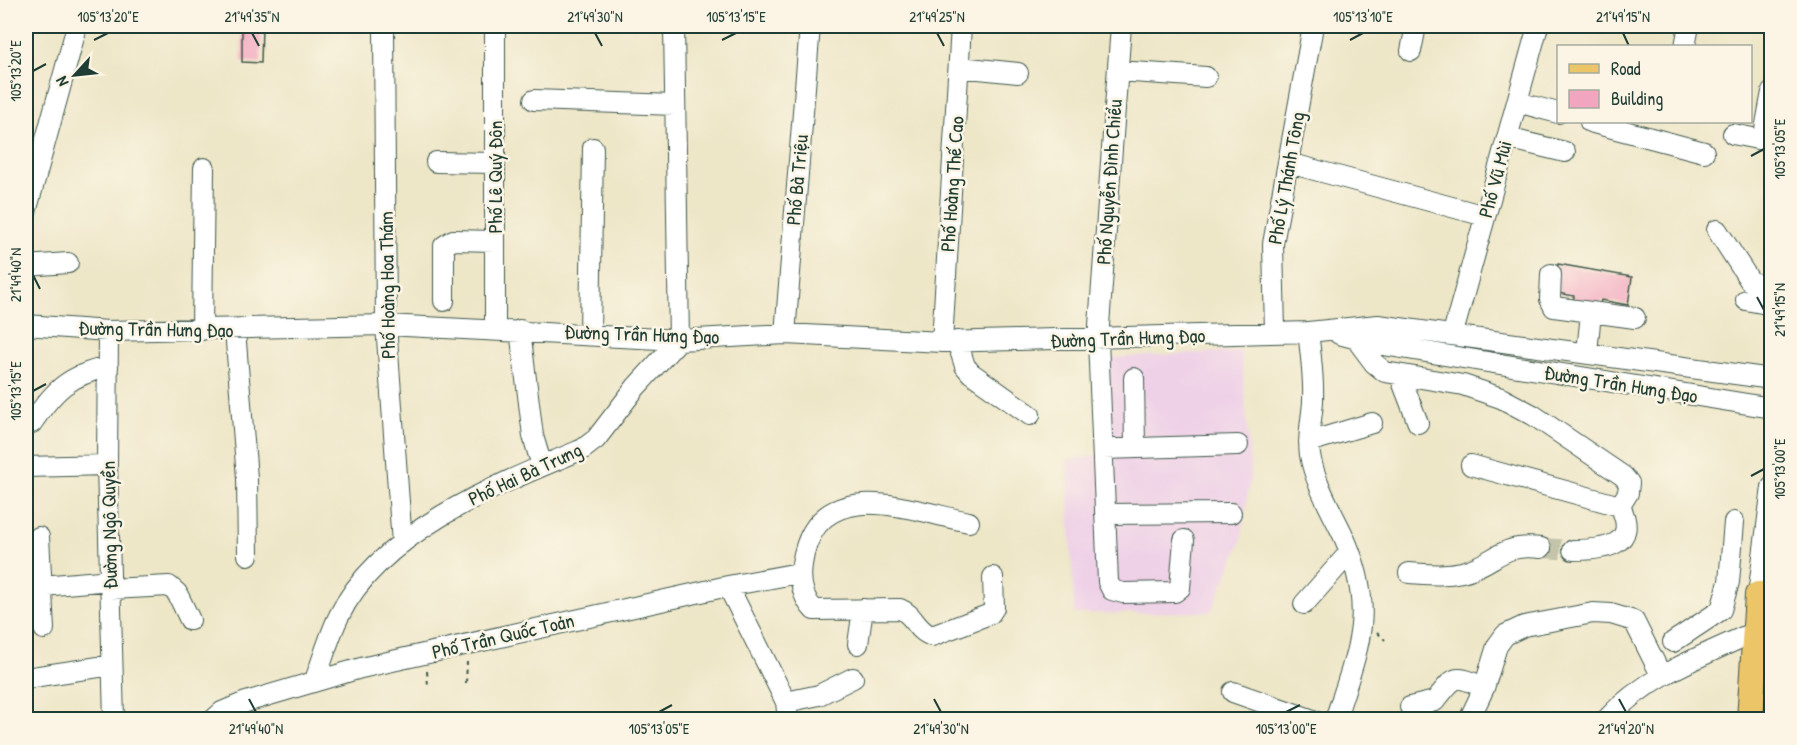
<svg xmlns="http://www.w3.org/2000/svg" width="1797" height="745" font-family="'Patrick Hand',sans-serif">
<rect width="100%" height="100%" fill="#fcf5e5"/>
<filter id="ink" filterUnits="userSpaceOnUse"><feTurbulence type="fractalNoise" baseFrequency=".0167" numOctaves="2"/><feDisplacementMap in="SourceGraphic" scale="12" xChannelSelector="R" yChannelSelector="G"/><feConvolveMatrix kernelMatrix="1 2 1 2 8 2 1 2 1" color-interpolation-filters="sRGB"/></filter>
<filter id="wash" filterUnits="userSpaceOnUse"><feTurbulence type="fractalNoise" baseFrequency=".008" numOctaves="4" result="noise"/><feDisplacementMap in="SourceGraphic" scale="24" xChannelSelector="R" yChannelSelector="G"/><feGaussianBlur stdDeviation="1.35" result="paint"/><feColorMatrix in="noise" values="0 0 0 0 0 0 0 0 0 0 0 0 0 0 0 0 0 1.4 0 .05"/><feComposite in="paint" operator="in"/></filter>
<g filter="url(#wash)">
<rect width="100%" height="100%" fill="#ede6c7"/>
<path fill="#eed0e7" d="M1241,351L1251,473L1241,542L1211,612L1074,614L1067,460L1108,453L1107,358Z"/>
<g id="blocks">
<path fill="#f2a5be" d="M242,26H262L261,63L242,62Z
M1558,264L1632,277L1628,305L1601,300L1599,309L1573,304L1574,296L1553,292Z"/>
</g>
</g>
<g filter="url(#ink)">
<use href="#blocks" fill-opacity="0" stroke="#3e564a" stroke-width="1.5"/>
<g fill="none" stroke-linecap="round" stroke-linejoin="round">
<path stroke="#c4c4aa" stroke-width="20" stroke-dasharray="20 10" stroke-linecap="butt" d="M1541,548L1573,550"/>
<defs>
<path id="minor" d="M384,26L386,325L402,543
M1121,26L1098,339L1108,582L1112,590L1123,593L1175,592L1180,588L1184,540
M1685,46L1689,26
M1411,51L1416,26
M959,67L1018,73
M1118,71L1206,77
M534,100L675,105
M1517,102L1558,113
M1590,122L1704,152
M1733,134L1772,142
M1507,138L1565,152
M1763,140L1772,92
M436,162L495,163
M1289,163L1485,216
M26,212L77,26
M1717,230L1750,281L1772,290
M26,266L68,263
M1551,274L1550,299L1554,307L1635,318
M1746,300L1772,305
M444,301V246L453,240L495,241
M26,325L108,331L386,325L679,340L785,334L942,342L1308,332L1378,325L1772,379
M495,329V26
M202,330L204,168
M235,330L247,478L248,555
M520,330L533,436L542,466
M108,331L107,465L114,720
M1275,332L1273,244L1313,26
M1308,332C1311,355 1314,378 1313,401C1312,419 1307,437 1310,455C1315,483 1331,510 1343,535C1377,610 1359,646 1335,720
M1453,333L1538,26
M590,334L593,148
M785,334L810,26
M1339,334L1377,344L1772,408
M1356,339L1374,363L1385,372L1463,385L1501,398L1533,415L1623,476L1629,483L1628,493L1620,506
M957,341L965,366L971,373L1030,415
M942,342L961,26
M1587,352L1591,313
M1400,376L1418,423
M1134,378L1135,448
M32,423C54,390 69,375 108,367
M1309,442L1372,423
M1103,449L1238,445
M1471,465L1620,506C1640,546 1604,550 1573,550
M26,467L107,465
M1105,514L1231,513
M969,522C912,511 823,474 804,554C799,574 799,594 814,610L900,609C915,615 916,631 932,636L990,614L994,608L993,577
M39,537L44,629
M1409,573C1427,574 1444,576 1462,572C1497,564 1497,543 1541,548
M42,586L111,580
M728,586L786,702L788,720
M111,589L169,586L177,593L190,620
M1758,595L1772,487
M1304,604L1350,552
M1673,642L1721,610L1729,582L1734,522
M858,644L863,609
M26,678L112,665
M315,680C323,659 329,636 339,616C380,531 501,483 583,449L596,439L636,387L679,340L674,26
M1233,692L1313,720
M786,702L819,695L853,678
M1410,707L1435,701C1455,676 1454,673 1484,688
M213,720L222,712L246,702L361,668L728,586L799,573
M1469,720L1484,688L1497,646L1505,635L1524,626L1593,613L1611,614L1634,621L1661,675
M1606,720C1646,676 1702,656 1754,632"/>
<path id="major" d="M1750,720L1758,595H1772"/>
</defs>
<use href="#minor" stroke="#3e564a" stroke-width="22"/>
<use href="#major" stroke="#3e564a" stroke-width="28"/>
<path stroke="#3e564a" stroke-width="2" stroke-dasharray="4.5 4.5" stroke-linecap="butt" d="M1377,632L1385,640
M427,671L428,686
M466,683L467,662"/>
<use href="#minor" stroke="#fff" stroke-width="20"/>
<use href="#major" stroke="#edc569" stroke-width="26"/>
</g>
</g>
<path fill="none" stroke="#1f3d34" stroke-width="2" d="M252,33L259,46M595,33L602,46M937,33L944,46M1623,33L1629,46M94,40L108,33M722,40L736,33M1350,40L1363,33M33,71L46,64M1751,156L1764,149M33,275L40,289M1757,297L1764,310M33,391L46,384M1751,476L1764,469M249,699L256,712M934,699L941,712M1619,699L1626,712M659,712L672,705M1286,712L1300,705"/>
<g text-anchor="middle" stroke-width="5" stroke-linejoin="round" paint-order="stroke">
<g font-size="20" fill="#1f3d34" stroke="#fcf5e5">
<text transform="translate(495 177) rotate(-90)" y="7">Phố Lê Quý Đôn</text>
<text transform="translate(1286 178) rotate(-80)" y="7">Phố Lý Thánh Tông</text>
<text transform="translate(1495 179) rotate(-75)" y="7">Phố Vũ Mùi</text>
<text transform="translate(797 180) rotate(-85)" y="7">Phố Bà Triệu</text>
<text transform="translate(1109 182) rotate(-86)" y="7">Phố Nguyễn Đình Chiểu</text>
<text transform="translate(952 184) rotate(-86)" y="7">Phố Hoàng Thế Cao</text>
<text transform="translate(387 285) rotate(-91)" y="7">Phố Hoàng Hoa Thám</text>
<text transform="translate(156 329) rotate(1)" y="7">Đường Trần Hưng Đạo</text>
<text transform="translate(642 334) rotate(2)" y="7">Đường Trần Hưng Đạo</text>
<text transform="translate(1128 338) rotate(-2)" y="7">Đường Trần Hưng Đạo</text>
<text transform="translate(1621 384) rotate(9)" y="7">Đường Trần Hưng Đạo</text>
<text transform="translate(525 474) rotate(-25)" y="7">Phố Hai Bà Trưng</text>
<text transform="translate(109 525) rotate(-91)" y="7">Đường Ngô Quyền</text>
<text transform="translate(503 636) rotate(-13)" y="7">Phố Trần Quốc Toản</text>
</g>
</g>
<rect width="1797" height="745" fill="none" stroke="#fcf5e5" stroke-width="66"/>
<rect x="1557" y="45" width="195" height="78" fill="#fcf5e5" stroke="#a4ab9e" stroke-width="1.5"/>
<rect x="1569" y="64" width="30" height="9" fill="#edc569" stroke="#a4ab9e" stroke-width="1.5"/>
<text x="1611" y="75" font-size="18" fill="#1f3d34">Road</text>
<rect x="1569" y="90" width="30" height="18" fill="#f2a5be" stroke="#a4ab9e" stroke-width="1.5"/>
<text x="1611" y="105" font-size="18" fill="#1f3d34">Building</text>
<g transform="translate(75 75) rotate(243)" stroke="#fcf5e5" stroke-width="4.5" paint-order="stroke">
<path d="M0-4.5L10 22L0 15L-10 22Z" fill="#1f3d34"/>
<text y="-9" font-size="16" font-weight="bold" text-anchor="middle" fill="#1f3d34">N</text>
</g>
<rect x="33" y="33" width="1731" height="679" fill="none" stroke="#1f3d34" stroke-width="2"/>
<g font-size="15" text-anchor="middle" fill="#1f3d34">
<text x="108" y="22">105°13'20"E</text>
<text x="252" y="22">21°49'35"N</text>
<text x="595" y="22">21°49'30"N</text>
<text x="736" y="22">105°13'15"E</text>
<text x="937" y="22">21°49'25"N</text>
<text x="1363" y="22">105°13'10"E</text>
<text x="1623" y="22">21°49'15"N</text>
<text transform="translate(16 71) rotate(-90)" y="5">105°13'20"E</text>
<text transform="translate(1780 149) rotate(-90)" y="5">105°13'05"E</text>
<text transform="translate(16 275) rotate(-90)" y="5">21°49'40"N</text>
<text transform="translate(1780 310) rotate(-90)" y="5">21°49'15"N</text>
<text transform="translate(16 391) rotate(-90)" y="5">105°13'15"E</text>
<text transform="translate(1780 469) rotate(-90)" y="5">105°13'00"E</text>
<text x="256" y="734">21°49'40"N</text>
<text x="659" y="734">105°13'05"E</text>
<text x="941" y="734">21°49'30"N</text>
<text x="1286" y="734">105°13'00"E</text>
<text x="1626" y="734">21°49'20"N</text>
</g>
</svg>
